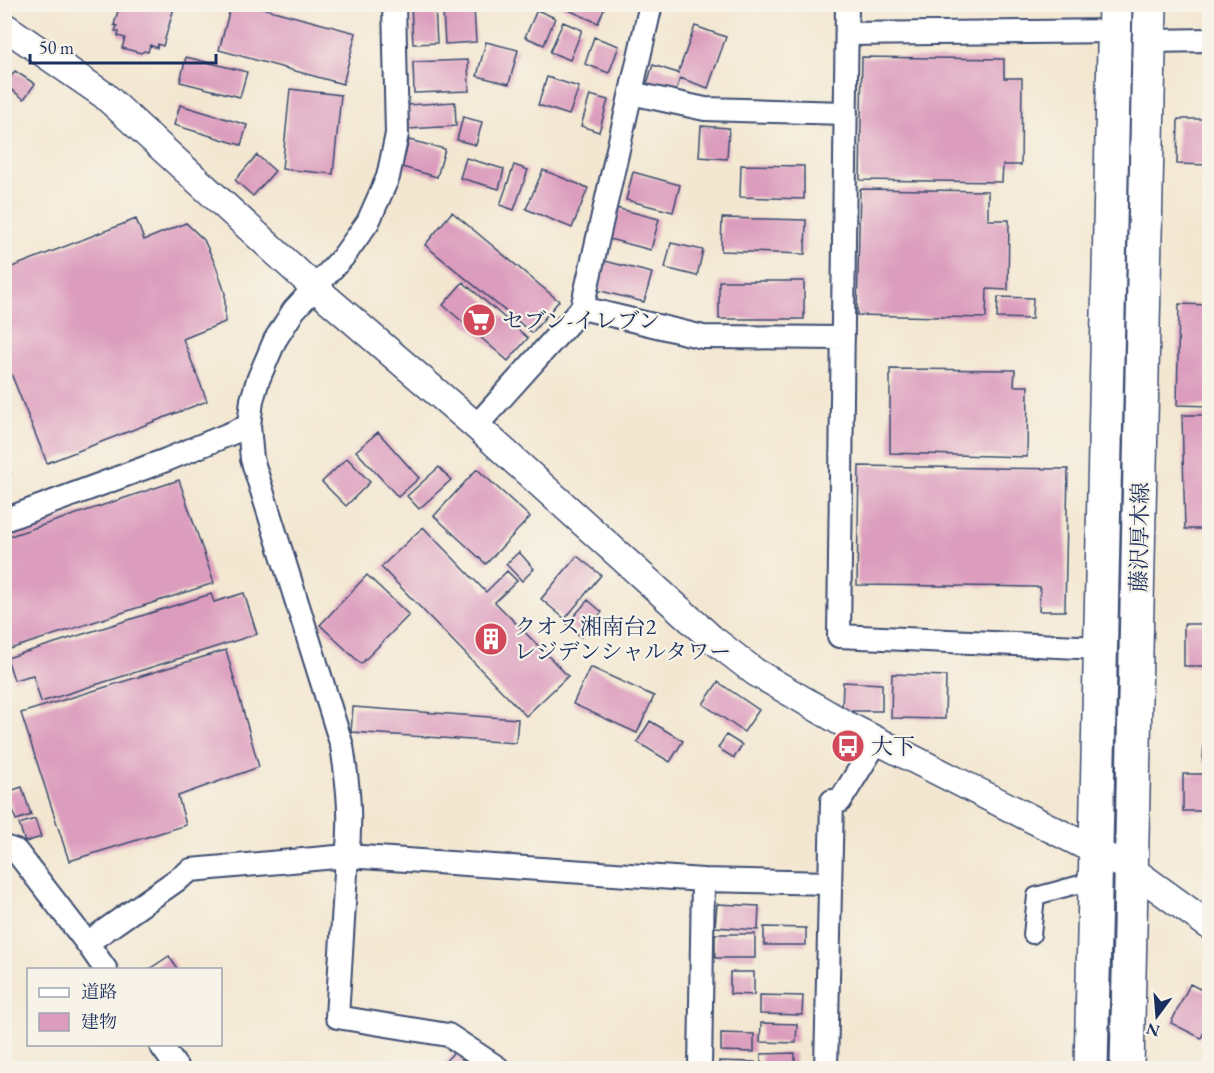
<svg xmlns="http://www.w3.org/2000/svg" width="1214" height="1073" font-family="'EB Garamond','Noto Serif JP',serif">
<rect width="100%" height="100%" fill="#f7f3e8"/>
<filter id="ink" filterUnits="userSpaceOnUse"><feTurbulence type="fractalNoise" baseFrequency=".0167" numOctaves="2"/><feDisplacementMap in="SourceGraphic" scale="12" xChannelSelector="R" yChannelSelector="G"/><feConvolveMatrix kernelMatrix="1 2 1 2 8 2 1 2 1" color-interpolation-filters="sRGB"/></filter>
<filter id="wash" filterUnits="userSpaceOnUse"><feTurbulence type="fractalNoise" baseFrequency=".008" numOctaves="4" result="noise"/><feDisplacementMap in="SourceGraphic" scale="24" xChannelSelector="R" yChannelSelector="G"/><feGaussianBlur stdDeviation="1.35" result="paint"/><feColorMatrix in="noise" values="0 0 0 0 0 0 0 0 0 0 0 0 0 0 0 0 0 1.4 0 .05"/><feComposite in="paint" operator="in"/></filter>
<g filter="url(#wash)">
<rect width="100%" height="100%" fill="#f3e7d1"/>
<g id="blocks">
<path fill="#dc9cbd" d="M120,4H170V7L174,8L163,46L158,44L157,48L150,45L148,52L144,51L141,53L122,48L125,38L118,36L119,32L115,31L117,26L114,25Z
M411,4H435L437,43L413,44Z
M555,4H606L598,23Z
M231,5H251L356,33L343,84L219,50Z
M474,8L476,42L445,44L443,11Z
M537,10L555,18L544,45L525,37Z
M563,22L582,30L570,60L550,52Z
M695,26L726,37L708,88L680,78L675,93L647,84L653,65L678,73Z
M594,37L619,46L609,73L585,64Z
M486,42L518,50L509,84L477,76Z
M186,57L247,72L240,97L180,82Z
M862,57L1004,59V78H1022L1021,165H1003L1002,182L860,180Z
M468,60L469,91L414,93L413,62Z
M15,71L35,84L24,99L5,85Z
M547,77L579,87L569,115L538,105Z
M290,89L341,95L333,174L282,169Z
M590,95L608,100L599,132L581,126Z
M455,102L456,126L409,129L408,105Z
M180,105L247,125L241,145L174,125Z
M463,117L482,122L476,145L457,140Z
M1178,119H1210V165L1177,164Z
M701,126L729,128L727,159L699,157Z
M409,140L445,149L437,177L402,167Z
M257,155L275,171L253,196L235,180Z
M466,158L504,169L499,189L460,178Z
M514,165L528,170L514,210L500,205Z
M741,165L804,166V199L740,197Z
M543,170L588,188L572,228L526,209Z
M633,172L680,185L673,212L626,200Z
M860,189L988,191V220H1009L1008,290L987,289L986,318L857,315Z
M616,208L659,219L651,250L609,239Z
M452,212L559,301L532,333L425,245Z
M722,218L806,220L805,254L721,251Z
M136,219L144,240L186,223L204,240L216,266L225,293V322L183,339L207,401L47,463L4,356V270Z
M671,243L703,250L697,276L665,268Z
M605,261L652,273L644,302L597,290Z
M719,281H804V319H719Z
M463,282L528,338L508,361L443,305Z
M998,297L1033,298L1032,319L997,318Z
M1179,304L1210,305V406L1177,405Z
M890,369L1015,370L1014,386H1028L1027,457L890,453Z
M1182,415H1210V529H1185Z
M378,432L419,478L398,497L356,451Z
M5,457L11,474L4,476V458Z
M347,458L370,482L346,506L322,482Z
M859,466L1068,469L1065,611H1039L1040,587L857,585Z
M439,467L451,480L419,509L407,496Z
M477,469L530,517L486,564L434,516Z
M179,480L214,583L4,651V550L6,549L4,538Z
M423,527L486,592L507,571L517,581L495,602L568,676L526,716L381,567Z
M519,552L534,569L522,581L506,564Z
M577,556L601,575L565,619L541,599Z
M367,575L409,615L361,664L320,625Z
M244,593L257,634L41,702L33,675L14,680L7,658L211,594L214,602Z
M588,600L602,612L581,637L567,624Z
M1184,624H1207V666H1184Z
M226,650L259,767L178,796L186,825L69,861L21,713Z
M590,667L654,696L637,733L573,704Z
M892,674L946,676L945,719L891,718Z
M718,682L759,710L744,732L703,704Z
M843,682L882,684V711H842Z
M1206,699H1210V763L1203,762Z
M353,707L518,719L516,743L351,732Z
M650,721L683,741L670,762L637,742Z
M726,735L742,745L734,758L718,748Z
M1183,774H1210V811H1183Z
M22,787L31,815L16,820L7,792Z
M35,819L41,837L25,842L19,824Z
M717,904L759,906L758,930L715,927Z
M764,927L806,928V945H764Z
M715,934H755V958H715Z
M169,956L178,970H148Z
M730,972H754V995L730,994Z
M1190,984L1210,994V1020L1201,1038L1171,1023Z
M760,995L803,996L802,1015L760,1014Z
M761,1023L797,1024L796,1043L760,1042Z
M721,1033L754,1034V1052L721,1051Z
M456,1050L477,1068H439Z
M795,1053V1068H761V1054Z
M719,1061L755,1062V1068H719Z"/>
</g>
</g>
<g filter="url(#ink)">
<use href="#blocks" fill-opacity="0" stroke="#3b4b6f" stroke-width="1.5"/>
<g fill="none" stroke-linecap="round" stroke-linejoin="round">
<defs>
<path id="pedestrian" d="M1032,935L1036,896L1095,880"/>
<path id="minor" d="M847,4L839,636L1100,648
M847,34L1114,31
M1150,41L1210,40
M631,93L705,109L846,113
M582,308L703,337L843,338
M476,426L582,308L651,4
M4,520L166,460L249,426
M4,847L16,851L87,943
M106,970L87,943L191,870L347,856C352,819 348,784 342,746L252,459L249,426L252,400L258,380L275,340L294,310L343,257L368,222L388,177L397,134L394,4
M160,1044L177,1068
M498,1068L448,1035L337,1017L347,856L703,880
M700,1068L703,880L830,883
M826,1068L832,801H840L877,741"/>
<path id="tertiary" d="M4,26L104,95L315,288L476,426L711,638L755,672L848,726L1131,869L1210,926"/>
<path id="primary" d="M1091,1068L1115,4
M1127,1068L1150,4"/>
</defs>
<use href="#pedestrian" stroke="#3b4b6f" stroke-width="20"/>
<use href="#minor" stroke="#3b4b6f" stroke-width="26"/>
<use href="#tertiary" stroke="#3b4b6f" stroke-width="30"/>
<use href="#primary" stroke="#3b4b6f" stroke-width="36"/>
<use href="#pedestrian" stroke="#fff" stroke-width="16"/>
<use href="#minor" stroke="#fff" stroke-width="22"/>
<use href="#tertiary" stroke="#fff" stroke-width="27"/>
<use href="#primary" stroke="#fff" stroke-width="33"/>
</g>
</g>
<defs>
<symbol id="supermarket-disc" viewBox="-11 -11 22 22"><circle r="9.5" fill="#d1495b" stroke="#f7f3e8"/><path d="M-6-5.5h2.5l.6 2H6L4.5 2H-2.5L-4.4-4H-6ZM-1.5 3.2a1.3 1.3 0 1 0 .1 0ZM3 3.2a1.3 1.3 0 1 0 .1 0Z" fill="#fff"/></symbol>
<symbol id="building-disc" viewBox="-11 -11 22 22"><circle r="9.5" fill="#d1495b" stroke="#f7f3e8"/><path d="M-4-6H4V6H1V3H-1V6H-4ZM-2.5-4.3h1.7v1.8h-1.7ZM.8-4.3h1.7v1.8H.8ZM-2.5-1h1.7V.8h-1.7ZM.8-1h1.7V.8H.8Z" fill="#fff"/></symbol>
<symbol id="bus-disc" viewBox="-11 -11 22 22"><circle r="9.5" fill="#d1495b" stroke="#f7f3e8"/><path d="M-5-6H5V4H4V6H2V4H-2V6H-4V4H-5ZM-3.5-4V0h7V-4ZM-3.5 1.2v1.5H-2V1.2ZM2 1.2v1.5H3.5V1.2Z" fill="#fff"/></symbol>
</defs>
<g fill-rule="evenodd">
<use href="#supermarket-disc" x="460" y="301" width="38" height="38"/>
<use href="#building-disc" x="472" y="620" width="38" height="38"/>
<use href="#bus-disc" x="829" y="727" width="38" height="38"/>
</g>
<g text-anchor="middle" stroke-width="4.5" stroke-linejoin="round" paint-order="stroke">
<g font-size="22" fill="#1b2f5e" stroke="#f7f3e8" text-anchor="start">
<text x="502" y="328">セブン-イレブン</text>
<text x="514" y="634">クオス湘南台2<tspan x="514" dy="25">レジデンシャルタワー</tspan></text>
<text x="871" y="754">大下</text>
</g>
<g font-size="22" fill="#1b2f5e" stroke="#f7f3e8">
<text transform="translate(1139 537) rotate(-89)" y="8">藤沢厚木線</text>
</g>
</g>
<rect width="1214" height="1073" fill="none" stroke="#f7f3e8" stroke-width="24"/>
<rect x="27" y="968" width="195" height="78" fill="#f7f3e8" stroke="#9fa5b1" stroke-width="1.5"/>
<rect x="39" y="988" width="30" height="9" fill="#ffffff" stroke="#9fa5b1" stroke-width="1.5"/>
<text x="81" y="998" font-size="18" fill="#1b2f5e">道路</text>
<rect x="39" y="1013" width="30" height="18" fill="#dc9cbd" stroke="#9fa5b1" stroke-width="1.5"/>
<text x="81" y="1028" font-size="18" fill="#1b2f5e">建物</text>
<g transform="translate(1157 1016) rotate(196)" stroke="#f7f3e8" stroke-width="4.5" paint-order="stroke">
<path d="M0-4.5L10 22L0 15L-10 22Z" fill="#1b2f5e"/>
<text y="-9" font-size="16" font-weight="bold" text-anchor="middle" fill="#1b2f5e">N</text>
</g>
<path d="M30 54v9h186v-9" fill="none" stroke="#1b2f5e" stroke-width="3"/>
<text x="39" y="54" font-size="18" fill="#1b2f5e" stroke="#f7f3e8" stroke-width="4.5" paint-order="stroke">50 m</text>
</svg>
